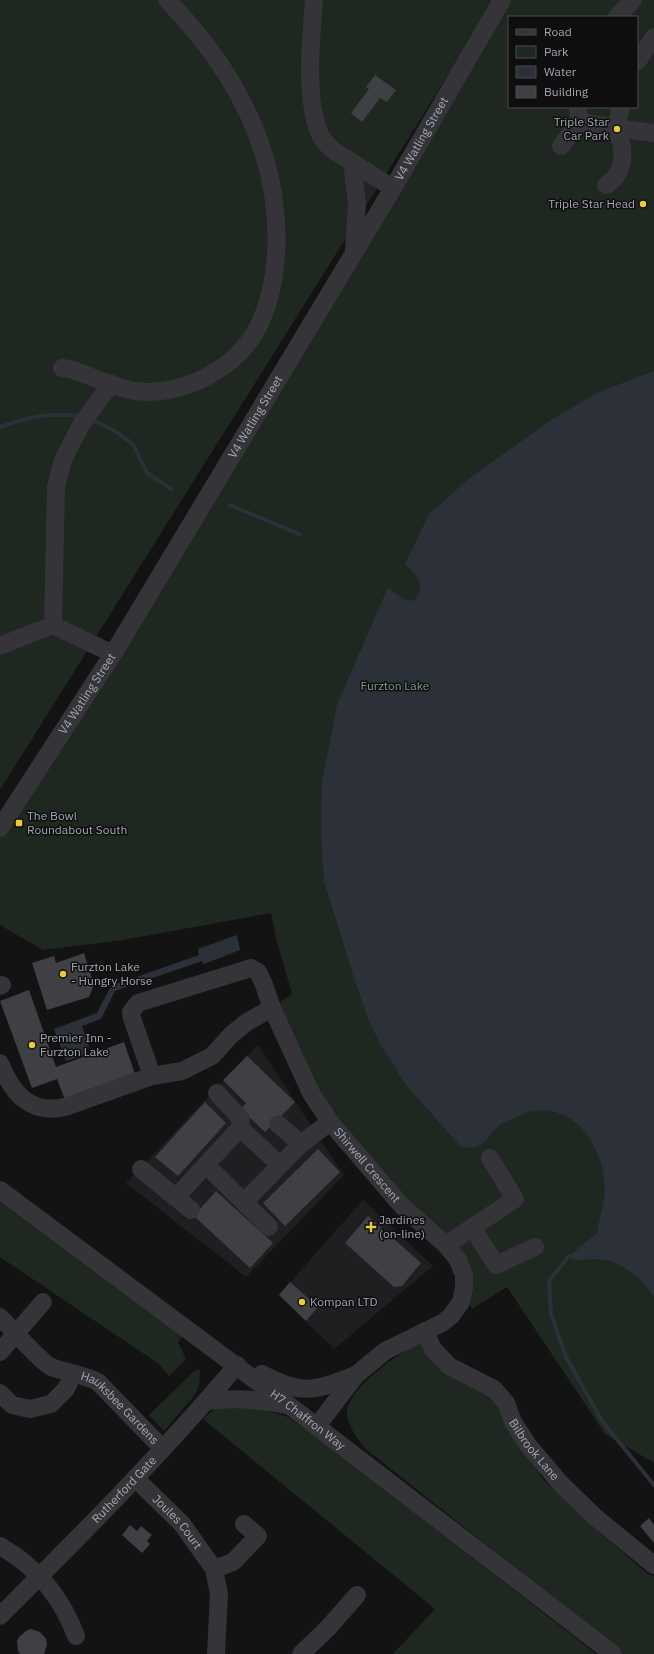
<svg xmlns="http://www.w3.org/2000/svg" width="654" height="1654" font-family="'IBM Plex Sans',sans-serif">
<rect width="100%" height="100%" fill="#131314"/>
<path fill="#1f1f21" d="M258,1045L344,1175L246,1277L126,1183Z
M363,1200L433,1266L334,1349L279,1295Z"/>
<path fill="#1f2721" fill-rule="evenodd" d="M0,0H495L0,790Z
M502,0H654V1463L605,1434L507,1287L472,1309L464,1288V1275L330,1122L272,1008L292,994L276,938L271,913L123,940L43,950L0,925V828ZM509,17H637V107H509Z
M0,1200L183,1336L178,1342L186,1359L169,1376L159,1364L0,1257Z
M420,1342L487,1391L500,1405L514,1435L543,1479L600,1533L648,1574L654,1576V1654H623L366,1449C358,1440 346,1424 347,1411C350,1387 399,1353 420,1342Z
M200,1369L199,1387L193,1397L164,1431L149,1415L193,1372Z
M227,1405L251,1406L288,1417L325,1443L596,1654H393L435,1609L203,1419L213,1410Z"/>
<path fill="#2c3139" d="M654,371V1297C644,1282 629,1268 611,1261C600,1258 584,1260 573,1260L569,1256L597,1233C600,1215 607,1198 604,1179C601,1145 574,1104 534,1111C528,1111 522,1115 517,1117C512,1119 507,1121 503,1123C484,1135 490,1150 461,1147L406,1085L380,1044L367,1016L355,981L324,881L321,831L322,783L337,705L388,587L403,599L414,601C427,585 417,576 405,564L429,514L471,477L551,420L599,392Z
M237,935L240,950L204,964L202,961L115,991L101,1019L82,1026L89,1047L86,1048L88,1054L66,1061L54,1029L97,1013L111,986L199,955L198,949Z"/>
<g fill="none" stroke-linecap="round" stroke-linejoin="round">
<path stroke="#2c3139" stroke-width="4" d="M94,421L115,431L133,444L147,473L171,489
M0,427C25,418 50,412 77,416
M230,505L299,534
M569,1256L549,1281L551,1314L566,1357L602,1421L654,1485"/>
</g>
<path fill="#3f4044" d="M375,75L396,90L387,102L380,98L362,122L351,113L369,89L366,87Z
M84,953L94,985L89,997L47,1010L32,963L54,956L56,963Z
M29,990L56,1067L124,1042L135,1074L65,1100L57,1079L32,1088L0,1001Z
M247,1056L295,1102L265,1132L241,1109L246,1103L223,1080Z
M205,1102L226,1123L178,1176L155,1157Z
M318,1149L340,1172L285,1226L263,1203Z
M216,1191L273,1243L250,1268L194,1216Z
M368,1216L421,1263L402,1286L394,1287L345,1243Z
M290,1282L318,1307L306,1321L279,1295Z
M649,1518L654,1525V1543L640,1526Z
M130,1525L137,1531L141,1526L152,1535L147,1541L150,1544L142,1553L122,1535Z
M31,1629L40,1632L46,1639L47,1644L44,1654H20L18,1651L17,1641L19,1637L26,1631Z"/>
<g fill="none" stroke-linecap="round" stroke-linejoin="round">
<g stroke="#343439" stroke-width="18">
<path d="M314,0C311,36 305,99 319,132C322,140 328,146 334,151L393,188"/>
<path d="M617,17L633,0"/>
<path d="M637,62L654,37"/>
<path d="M578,107L579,122L616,128L621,107"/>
<path d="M561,146L579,122"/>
<path d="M352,162L357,204L354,250"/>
<path d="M606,185C627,172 625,148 616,128L654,133"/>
<path d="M62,368L70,369C95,377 121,392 148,392C192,391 239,366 259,325C283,275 280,207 264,155C246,96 210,44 167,0"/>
<path d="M110,383L105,392L82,423L63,460L56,487L53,625L113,654"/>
<path d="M0,646L53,625"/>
<path id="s1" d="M0,828L113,654L393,188L502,0"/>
<path d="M0,986L2,985"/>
<path d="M0,1063C12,1093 30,1115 65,1107L152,1076L182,1071L212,1056L232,1034L247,1022L272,1008"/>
<path id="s2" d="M152,1076L132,1018L131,1012L138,1003L251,968L258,972L263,982L272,1008L294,1056L311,1093L330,1122L402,1206L446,1245L458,1260L464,1275V1288L461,1302L451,1316L442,1323L385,1351L356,1375L317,1426"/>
<path d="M217,1093L241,1119L240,1128"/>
<path d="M278,1124L301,1144"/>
<path d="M206,1165L269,1227"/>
<path d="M141,1169L191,1210"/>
<path id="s3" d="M0,1190L290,1406L613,1654"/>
<path d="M176,1197L240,1128L280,1165"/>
<path d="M245,1201L301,1144L330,1122"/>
<path d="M472,1227L496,1265L535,1247"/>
<path d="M446,1245L515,1199L490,1158"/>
<path id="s4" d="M0,1317C10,1327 41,1362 51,1367C67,1373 83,1374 98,1382L162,1448"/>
<path id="s5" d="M425,1331L433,1349L449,1366L494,1389L506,1403L513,1422L528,1445L561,1484L595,1517L654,1565"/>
<path d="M0,1352L43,1302"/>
<path d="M262,1374C302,1396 315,1391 356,1375"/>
<path d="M0,1393L12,1405L30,1409L51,1404L66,1389L73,1374"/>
<path d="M206,1401C239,1397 255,1400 287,1405"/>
<path id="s6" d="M135,1478L182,1524L214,1569L219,1594L216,1654"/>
<path d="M0,1546C36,1566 62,1598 76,1636"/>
<path d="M214,1569L233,1562L258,1536L244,1524"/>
<path id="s7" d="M0,1616C81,1535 163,1453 237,1365"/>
<path d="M301,1654L328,1628L357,1595"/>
</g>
</g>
<g fill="#e8cb37" stroke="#0e0e0f" stroke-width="1.5">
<circle cx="617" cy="129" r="4"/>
<circle cx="643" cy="204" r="4"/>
<rect x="15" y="819" width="8" height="8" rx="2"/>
<circle cx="63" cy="974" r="4"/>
<circle cx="32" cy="1045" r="4"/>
<path d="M369 1221h4v4h4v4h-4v4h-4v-4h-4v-4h4z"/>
<circle cx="302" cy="1302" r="4"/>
</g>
<g text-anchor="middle" stroke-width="3" stroke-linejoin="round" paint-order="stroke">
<g font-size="12" fill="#a5a7b4" stroke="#0e0e0f" text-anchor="start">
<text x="609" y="126" text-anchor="end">Triple Star<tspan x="609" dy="14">Car Park</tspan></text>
<text x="635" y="208" text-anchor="end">Triple Star Head</text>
<text x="27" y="820">The Bowl<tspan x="27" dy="14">Roundabout South</tspan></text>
<text x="71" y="971">Furzton Lake<tspan x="71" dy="14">- Hungry Horse</tspan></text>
<text x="40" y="1042">Premier Inn -<tspan x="40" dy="14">Furzton Lake</tspan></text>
<text x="379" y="1224">Jardines<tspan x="379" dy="14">(on-line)</tspan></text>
<text x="310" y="1306">Kompan LTD</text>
</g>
<g font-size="12" fill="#a5a7b4" stroke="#0e0e0f">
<text dy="4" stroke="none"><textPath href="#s1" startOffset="808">V4 Watling Street</textPath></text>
<text dy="4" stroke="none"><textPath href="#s1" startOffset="484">V4 Watling Street</textPath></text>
<text dy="4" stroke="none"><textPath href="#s1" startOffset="160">V4 Watling Street</textPath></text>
<text dy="4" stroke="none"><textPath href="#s2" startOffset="429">Shirwell Crescent</textPath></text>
<text dy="4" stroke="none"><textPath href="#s4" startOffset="154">Hauksbee Gardens</textPath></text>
<text dy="4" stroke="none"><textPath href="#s3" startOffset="384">H7 Chaffron Way</textPath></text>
<text dy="4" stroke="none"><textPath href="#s5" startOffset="167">Bilbrook Lane</textPath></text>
<text dy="4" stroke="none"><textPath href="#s7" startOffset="177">Rutherford Gate</textPath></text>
<text dy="4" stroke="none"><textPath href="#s6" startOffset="61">Joules Court</textPath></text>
</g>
<g font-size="12" fill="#7d9e85" stroke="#0e0e0f">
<text x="395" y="690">Furzton Lake</text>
</g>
</g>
<rect x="508" y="16" width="130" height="92" fill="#0e0e0f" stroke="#4a4b51"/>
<rect x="516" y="29" width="20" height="6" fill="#343439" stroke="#4a4b51"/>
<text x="544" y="36" font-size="12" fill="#a5a7b4">Road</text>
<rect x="516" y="46" width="20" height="12" fill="#1f2721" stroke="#4a4b51"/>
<text x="544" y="56" font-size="12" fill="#a5a7b4">Park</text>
<rect x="516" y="66" width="20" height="12" fill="#2c3139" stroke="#4a4b51"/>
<text x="544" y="76" font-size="12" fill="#a5a7b4">Water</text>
<rect x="516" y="86" width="20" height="12" fill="#3f4044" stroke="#4a4b51"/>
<text x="544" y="96" font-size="12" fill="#a5a7b4">Building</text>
</svg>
